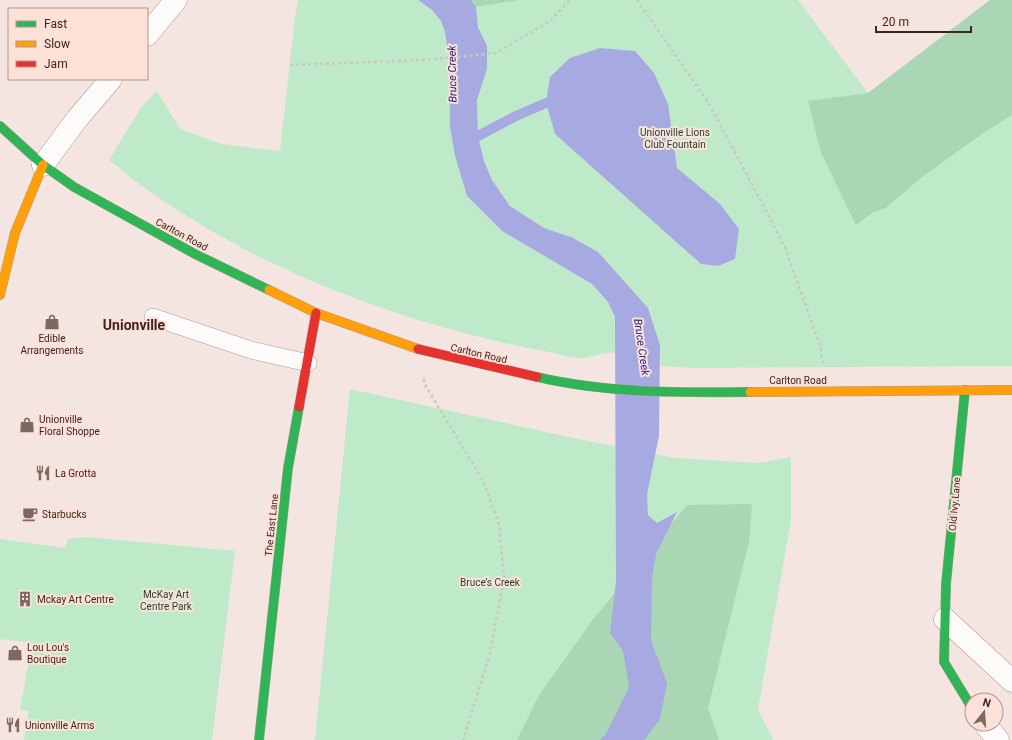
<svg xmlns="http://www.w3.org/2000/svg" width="1012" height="740" font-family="Roboto,sans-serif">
<rect width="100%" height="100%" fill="#f4e5e1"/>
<path fill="#bfeaca" d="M298,0H418L432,10L441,21L445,32L450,65V127L455,156L467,196L502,231L592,284L608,302L615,317L619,353C604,351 591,358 578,358C570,357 561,355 554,353C533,349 512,345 492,340C371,311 254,264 152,193C137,183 123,171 109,160L142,106L157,91L180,129L221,144L280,151L295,17Z
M520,0H798L868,93L808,102L856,225L874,212L886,208L921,178L982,134L1012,115V366L692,368L661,366L656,336L571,237L544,228L510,206L492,180L484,161L478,136L477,100L487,69V46L478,27L476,7Z
M350,389L578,439L675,458L759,463L791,457V520L758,709L773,740H315Z
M87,537L235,551L212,740H24L29,711L20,710L32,643L0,639V539L65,548L68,539Z"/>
<path fill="#aad6b6" d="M471,0H520L476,7Z
M990,0H1012V115L982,134L921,178L886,208L874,212L856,225L821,153L808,101L868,93Z
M752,504L749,542L708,708L719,740H517L538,697L591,622L687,505Z"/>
<path fill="#a6aae1" d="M418,0H471L476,7L478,27L487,46V69L477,100L478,136L484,161L492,180L510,206L544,228L571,237L598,252L648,308L660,345L659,436L647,494L648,515L657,523L677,512L656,554L652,578L651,640L667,683L660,719L644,740H600L606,734L629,687L623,651L610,633L616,581L615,317L608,302L592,284L502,231L467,196L455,156L450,127V65L445,32L441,21L432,10Z
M600,48L635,51L654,73L668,104L677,168L720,204L739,229L735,259L718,266L701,264L555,134L546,103L550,77L570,58Z"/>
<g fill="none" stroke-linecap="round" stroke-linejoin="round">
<path stroke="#a6aae1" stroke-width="10" d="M478,136L516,116L546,103"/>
<defs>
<path id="lane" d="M153,317L251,350L308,363"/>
<path id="street" d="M147,35L176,0
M43,165L77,119L111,79
M945,619L1012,681
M985,724L998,740"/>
<path id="fast" d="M0,126L43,165L74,187L195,254L269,290
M537,377C606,393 679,393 750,392
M965,390L946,584L944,662L972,708
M259,740L288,468L299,407"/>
<path id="slow" d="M269,290L316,313L418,349
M0,295L15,233L43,165
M750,392L1012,390"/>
<path id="jam" d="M418,349L537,377
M299,407L316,313"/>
</defs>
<use href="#lane" stroke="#ac9b96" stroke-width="18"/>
<use href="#street" stroke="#ac9b96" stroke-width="23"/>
<use href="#fast" stroke="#ac9b96" stroke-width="10"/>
<use href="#slow" stroke="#ac9b96" stroke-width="10"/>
<use href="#jam" stroke="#ac9b96" stroke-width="10"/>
<path stroke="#cdc7c4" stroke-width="2.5" stroke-dasharray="3 3" stroke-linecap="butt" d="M637,0L708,102L760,199L785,248L820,345L823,364
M290,65L424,60L496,53L550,21L570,0
M424,379V383L483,481L499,524L504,579L489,657L463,740"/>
<use href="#lane" stroke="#fdfbfa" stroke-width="17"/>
<use href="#street" stroke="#fdfbfa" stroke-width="22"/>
<use href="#fast" stroke="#30b455" stroke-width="9"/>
<use href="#slow" stroke="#ff9f0a" stroke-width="9"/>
<use href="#jam" stroke="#e5322d" stroke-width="9"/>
</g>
<defs>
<symbol id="shop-bare" viewBox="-9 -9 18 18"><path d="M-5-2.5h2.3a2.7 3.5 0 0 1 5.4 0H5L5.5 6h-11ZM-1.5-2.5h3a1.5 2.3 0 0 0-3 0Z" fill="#7d6862" stroke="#fce1d9" stroke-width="2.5" paint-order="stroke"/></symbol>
<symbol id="restaurant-bare" viewBox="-9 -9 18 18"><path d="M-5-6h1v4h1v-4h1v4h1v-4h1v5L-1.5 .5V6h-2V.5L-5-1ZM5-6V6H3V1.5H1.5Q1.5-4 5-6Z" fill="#7d6862" stroke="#fce1d9" stroke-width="2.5" paint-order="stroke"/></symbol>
<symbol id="cafe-bare" viewBox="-9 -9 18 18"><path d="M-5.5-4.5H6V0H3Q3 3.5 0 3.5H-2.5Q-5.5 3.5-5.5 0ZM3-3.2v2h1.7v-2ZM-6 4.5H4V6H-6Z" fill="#7d6862" stroke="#fce1d9" stroke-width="2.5" paint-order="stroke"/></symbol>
<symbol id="building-bare" viewBox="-9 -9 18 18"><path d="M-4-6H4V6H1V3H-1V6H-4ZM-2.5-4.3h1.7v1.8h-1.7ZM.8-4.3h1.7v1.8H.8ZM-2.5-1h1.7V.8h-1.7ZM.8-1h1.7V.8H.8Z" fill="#7d6862" stroke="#fce1d9" stroke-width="2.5" paint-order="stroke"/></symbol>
</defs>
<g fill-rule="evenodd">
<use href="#shop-bare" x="41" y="311" width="22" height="22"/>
<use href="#shop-bare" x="16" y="414" width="22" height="22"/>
<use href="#restaurant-bare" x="32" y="462" width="22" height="22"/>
<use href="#cafe-bare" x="19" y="503" width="22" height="22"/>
<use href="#building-bare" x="14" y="588" width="22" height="22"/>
<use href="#shop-bare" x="4" y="642" width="22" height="22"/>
<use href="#restaurant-bare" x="2" y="714" width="22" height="22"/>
</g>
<g text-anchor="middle" stroke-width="4" stroke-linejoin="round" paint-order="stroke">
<g font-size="10" fill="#183f29" stroke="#fce1d9">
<text x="675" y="136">Unionville Lions<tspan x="675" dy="12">Club Fountain</tspan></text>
<text x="490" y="586">Bruce’s Creek</text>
<text x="166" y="598">McKay Art<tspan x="166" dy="12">Centre Park</tspan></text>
</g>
<g font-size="10" fill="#3d241d" stroke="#fce1d9">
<text transform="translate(182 234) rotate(28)" y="4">Carlton Road</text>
<text transform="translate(479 353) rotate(13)" y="4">Carlton Road</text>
<text x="798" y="384">Carlton Road</text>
<text transform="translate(954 504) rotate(-85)" y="4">Old Ivy Lane</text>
<text transform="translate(271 525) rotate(-84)" y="4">The East Lane</text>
</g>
<g font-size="10" fill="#3d241d" stroke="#fce1d9" text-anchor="start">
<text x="52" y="342" text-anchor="middle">Edible<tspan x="52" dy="12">Arrangements</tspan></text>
<text x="39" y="423">Unionville<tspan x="39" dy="12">Floral Shoppe</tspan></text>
<text x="55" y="477">La Grotta</text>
<text x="42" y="518">Starbucks</text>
<text x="37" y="603">Mckay Art Centre</text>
<text x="27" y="651">Lou Lou's<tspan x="27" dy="12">Boutique</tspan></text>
<text x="25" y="729">Unionville Arms</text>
</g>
<g font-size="11" font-style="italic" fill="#27237f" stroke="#fce1d9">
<text transform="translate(452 74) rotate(-91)" y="4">Bruce Creek</text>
<text transform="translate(642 347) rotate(82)" y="4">Bruce Creek</text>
</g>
<g font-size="14" font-weight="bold" fill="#3d241d" stroke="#fce1d9">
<text x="134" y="330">Unionville</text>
</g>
</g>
<rect x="8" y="8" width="140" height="72" fill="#fce1d9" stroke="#b0958e"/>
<rect x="16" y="21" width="20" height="6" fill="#30b455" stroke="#b0958e"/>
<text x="44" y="28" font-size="12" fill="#3d241d">Fast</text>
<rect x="16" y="41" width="20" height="6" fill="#ff9f0a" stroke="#b0958e"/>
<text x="44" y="48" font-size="12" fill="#3d241d">Slow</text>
<rect x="16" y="61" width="20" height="6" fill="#e5322d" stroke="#b0958e"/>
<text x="44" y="68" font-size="12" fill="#3d241d">Jam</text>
<g transform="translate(984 712) rotate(17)"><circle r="19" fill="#fce1d9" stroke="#b0958e"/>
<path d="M0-3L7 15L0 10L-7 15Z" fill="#7d6862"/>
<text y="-6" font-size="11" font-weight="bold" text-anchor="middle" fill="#3d241d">N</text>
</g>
<path d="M876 26v6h95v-6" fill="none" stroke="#3d241d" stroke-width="2"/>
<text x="882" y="26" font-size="12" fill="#3d241d" stroke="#fce1d9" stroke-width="3" paint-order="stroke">20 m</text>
</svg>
